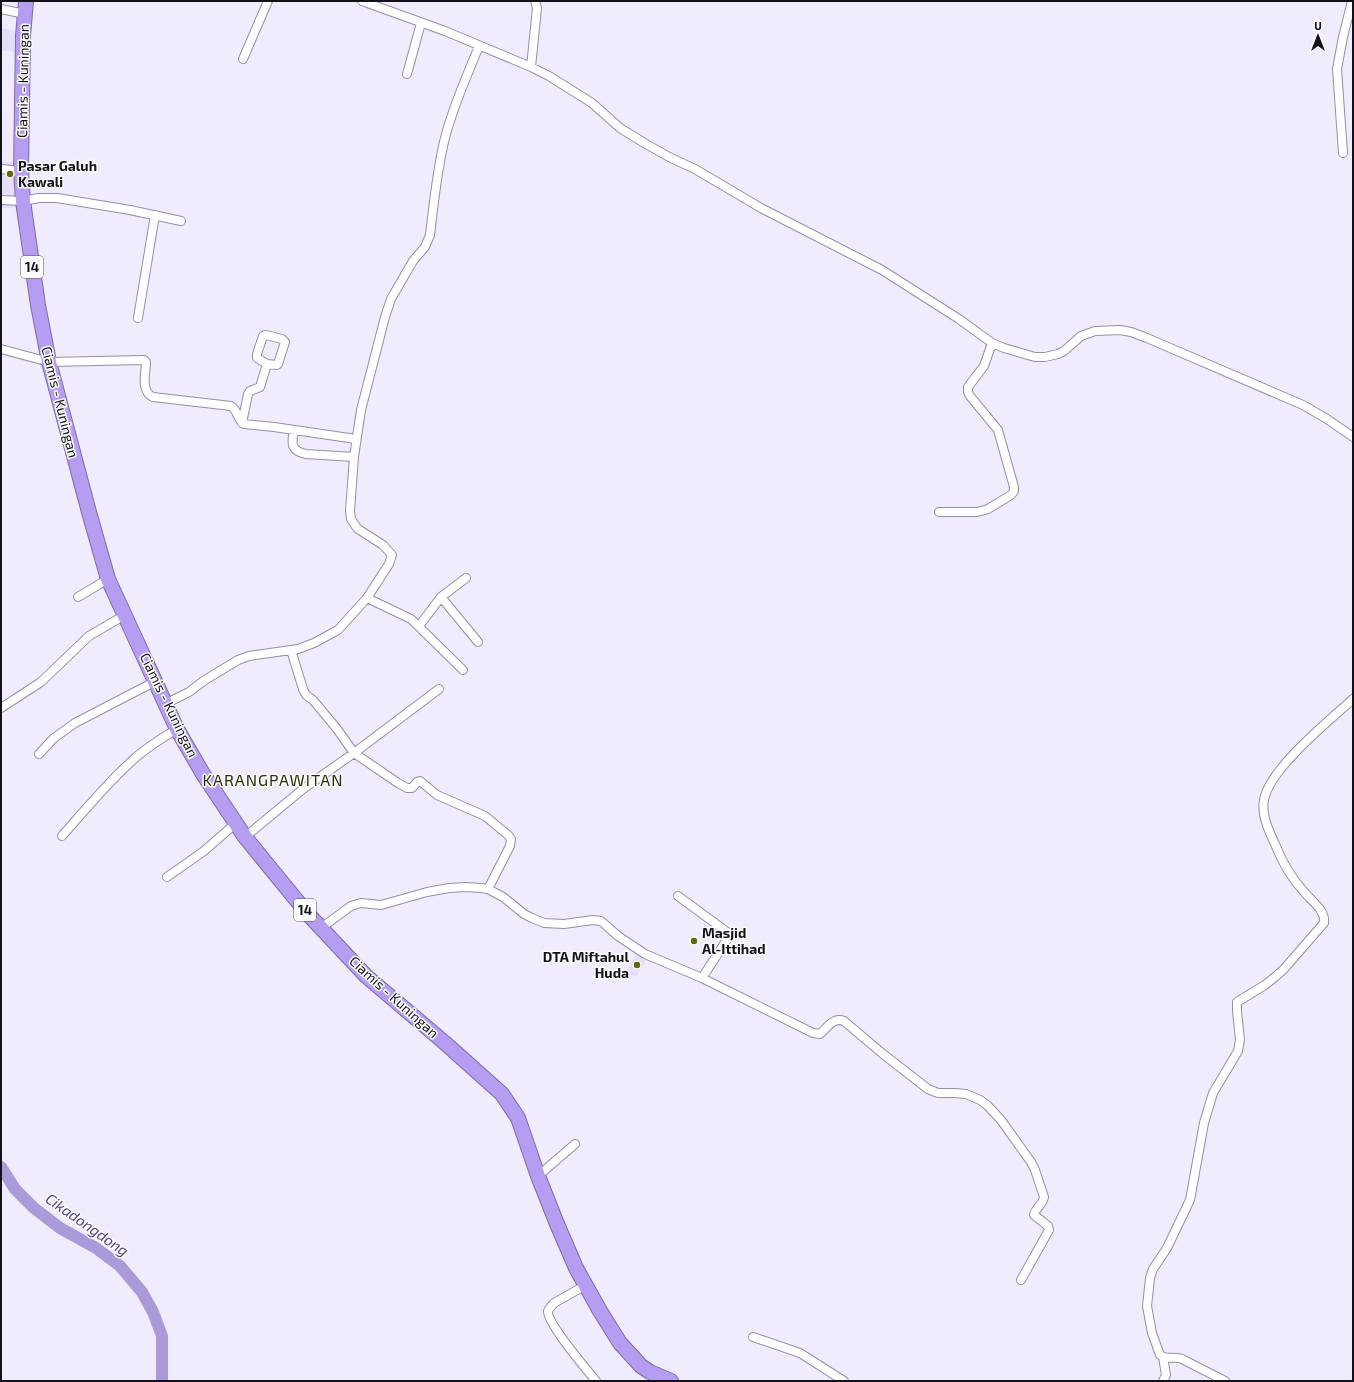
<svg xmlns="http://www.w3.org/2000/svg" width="1354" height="1382" font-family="'Exo 2',sans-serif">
<rect width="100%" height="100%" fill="#f0ecfd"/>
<path fill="#e5defa" d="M1,28L16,31L14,52L1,50Z
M1,161L18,163L20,208H1Z
M638,952L647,958L636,977L626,972Z"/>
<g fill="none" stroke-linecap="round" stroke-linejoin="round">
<path stroke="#aa9ad9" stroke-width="12" d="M1,1167L15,1189L34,1208L60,1228L96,1248L120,1266L142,1292L153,1312L162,1336V1381"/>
<defs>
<path id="street" d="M362,1L445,31L531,67L549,76L592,103L620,128L646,144L671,158L695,169L761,208L882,270L959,319L992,343L1004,348L1035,357H1045L1058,354L1064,351L1081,336L1095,331L1120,330L1131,332L1147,338L1303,405L1327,419L1353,437
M1,9L25,14
M243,59L268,1
M531,67L537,8L535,1
M407,74L421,23
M1343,153L1337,69L1343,37L1352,1
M1,169L21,171
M1,200L23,201L39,198H57L130,210L181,221
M138,318L155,215
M266,335L282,339L285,342L278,364L277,365L267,364L257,358V354L263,336Z
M1,349L49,362L144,360L146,362C146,373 140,391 153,397L231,406C238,410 237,420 244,424L274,427L356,439
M242,423L248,394L250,391L260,387L267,364
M294,430C291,444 291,451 306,454L354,457
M939,512H977L988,509L1011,495L1014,491V487L998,430L970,396L968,392V387L984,366L992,343
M78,597L108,579
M441,597L466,578
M367,598L389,564L392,555L383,545L358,529L355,525L351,519L350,511L354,457L361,410L385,317L391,299L406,273L413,261L425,247L430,235C434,202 437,169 445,138C453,106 467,76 479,46
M419,626L441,597L478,642
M291,650L303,689L306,695L313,700L337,729L354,753L398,783L407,788H412L417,782L420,781L437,795L485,816L508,835L511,839L510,846L488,889
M165,704L189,692L205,680L238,660L249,656L298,649L314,643L338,630L367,598L411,619L463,670
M1,708L41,682L89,636L125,615
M39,754L54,738L75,723L156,681
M62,836C85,810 108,782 134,759C147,747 162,738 177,729
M245,837L303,789L354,753L439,689
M167,877L204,851L236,823
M678,896L727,932L728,935V938L702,978
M321,928L351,906L361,903L381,905L427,892L449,888L466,887L481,888L488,889L503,897L524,914L532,918L544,923L564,924L593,920L601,921L618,936L645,954L702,978L813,1033L820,1034C828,1027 833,1017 844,1021L883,1054L928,1089L938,1093H955L966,1094L980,1100L987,1105L1001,1120L1031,1162L1035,1170L1044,1197C1043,1205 1035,1208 1034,1215L1048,1226L1049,1230L1021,1280
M538,1176L575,1144
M586,1285L554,1303C552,1306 549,1308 548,1311C547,1323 587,1370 596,1381
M753,1337L800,1353L844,1381
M1163,1381L1166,1375L1163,1357
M1225,1381L1182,1359C1175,1356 1166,1360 1160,1355L1152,1333L1147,1306L1150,1278L1153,1269L1167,1248L1190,1200L1204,1123L1213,1093L1238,1051L1240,1040L1237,1011V1002L1265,985L1275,977L1284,969L1324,923C1326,911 1312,901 1305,893C1292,879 1282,862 1275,844C1269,831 1261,815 1264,800C1269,769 1329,721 1353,699"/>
<path id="highway" d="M26,1L23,36L21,171L23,201L38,305L49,362L89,512L108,579L177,729L203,774L245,837L307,913L366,976L445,1043L502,1094L518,1118L538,1176L557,1224L576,1268L600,1311L620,1343L641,1366L650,1372L671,1381"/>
</defs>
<use href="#street" stroke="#948ea8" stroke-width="10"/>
<use href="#highway" stroke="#7c6ca6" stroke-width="16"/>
<use href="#street" stroke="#fff" stroke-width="8"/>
<use href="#highway" stroke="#b59ef2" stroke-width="14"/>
</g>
<g fill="#5f680a" stroke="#fcfcfc" stroke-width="1.5">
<circle cx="10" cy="174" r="4"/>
<circle cx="694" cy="941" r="4"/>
<circle cx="637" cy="965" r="4"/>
</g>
<g text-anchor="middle" stroke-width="3" stroke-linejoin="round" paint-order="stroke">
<g fill="#fcfcfc" stroke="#58575d" stroke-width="1">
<rect x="21" y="256" width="22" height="22" rx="3"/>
<rect x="294" y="899" width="22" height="22" rx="3"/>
</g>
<g font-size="13" font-weight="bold" fill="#121019">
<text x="32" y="272">14</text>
<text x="305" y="915">14</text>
</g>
<g font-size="14" fill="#121019" stroke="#fcfcfc">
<text transform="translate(23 81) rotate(-89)" y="5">Ciamis - Kuningan</text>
<text transform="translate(60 402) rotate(76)" y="5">Ciamis - Kuningan</text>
<text transform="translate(169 705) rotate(64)" y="5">Ciamis - Kuningan</text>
<text transform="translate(394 997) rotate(42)" y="5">Ciamis - Kuningan</text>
</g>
<g font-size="14" font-weight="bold" fill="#121019" stroke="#fcfcfc" text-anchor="start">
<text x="18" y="171">Pasar Galuh<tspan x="18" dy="16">Kawali</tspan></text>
<text x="702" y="938">Masjid<tspan x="702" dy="16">Al-Ittihad</tspan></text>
<text x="629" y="962" text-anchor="end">DTA Miftahul<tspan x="629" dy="16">Huda</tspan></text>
</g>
<g font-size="15" font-style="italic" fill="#583f8b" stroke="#fcfcfc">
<text transform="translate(87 1225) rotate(35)" y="5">Cikadongdong</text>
</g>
<g font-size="16" letter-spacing="1" fill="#2b3006" stroke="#fcfcfc">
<text x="273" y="786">KARANGPAWITAN</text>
</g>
</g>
<rect width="1354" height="1382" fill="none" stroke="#121019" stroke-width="4"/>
<g transform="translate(1318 36)" stroke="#fcfcfc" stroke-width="3" paint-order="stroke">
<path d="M0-3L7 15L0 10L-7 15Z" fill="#121019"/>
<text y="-6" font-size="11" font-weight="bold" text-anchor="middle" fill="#121019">U</text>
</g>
</svg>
